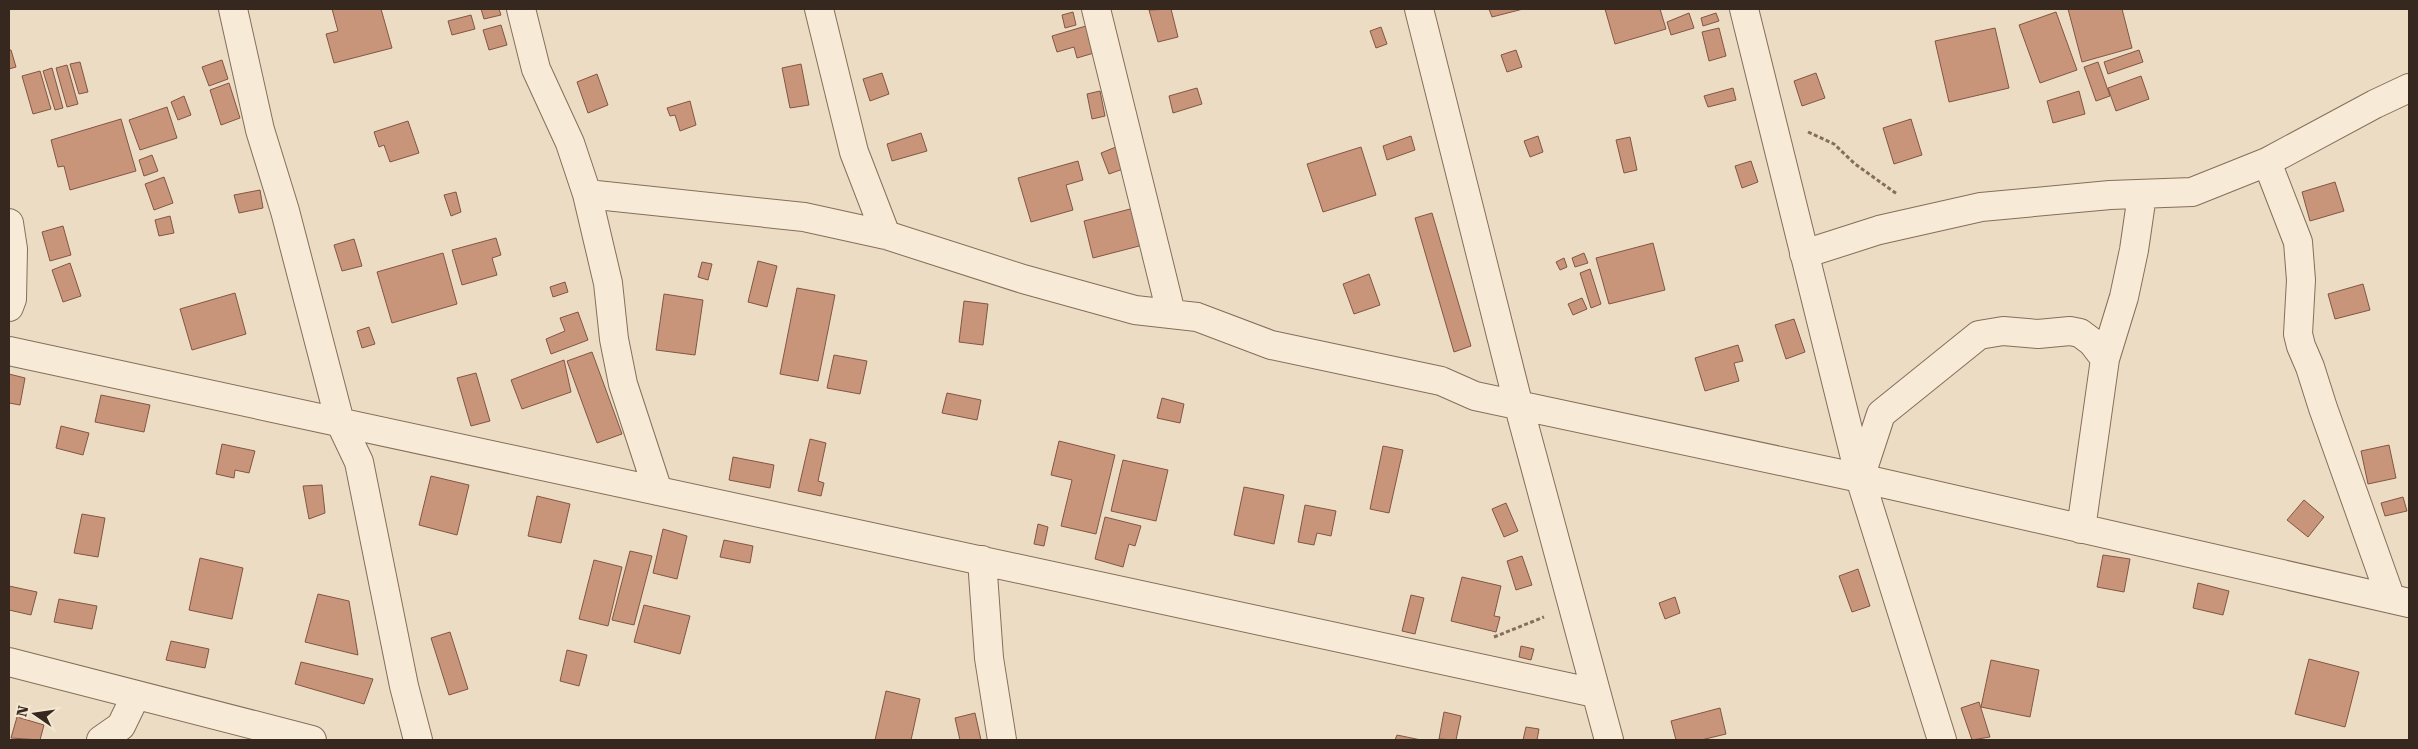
<svg xmlns="http://www.w3.org/2000/svg" width="2418" height="749" font-family="'Roboto Serif',serif">
<rect width="100%" height="100%" fill="#ecdcc3"/>
<path fill="#c8957b" stroke="#835642" d="M332,9H381L392,48L334,63L326,34L338,31Z
M481,9H499L501,15L484,19Z
M1171,9L1178,37L1158,42L1149,10Z
M1489,9H1523L1492,17Z
M1605,9H1660L1666,29L1615,44Z
M2068,9H2122L2132,48L2082,62Z
M1073,12L1076,25L1065,28L1062,15Z
M2056,12L2077,70L2040,83L2019,25Z
M1689,13L1694,28L1671,35L1667,22Z
M1716,13L1719,21L1703,26L1701,18Z
M471,15L475,29L452,35L448,21Z
M501,25L507,45L489,50L483,30Z
M1086,26L1094,53L1077,58L1074,47L1057,52L1052,36Z
M1381,27L1387,44L1376,48L1370,31Z
M1719,28L1726,56L1709,61L1702,32Z
M1995,28L2009,88L1949,102L1935,41Z
M9,50H11L16,67L9,69Z
M1516,50L1522,67L1507,72L1501,55Z
M2139,50L2143,62L2108,74L2104,62Z
M222,60L228,79L209,86L202,67Z
M80,62L88,92L79,94L70,64Z
M2098,62L2110,96L2096,101L2084,67Z
M801,64L809,105L790,108L782,68Z
M67,65L78,104L67,107L56,68Z
M52,68L63,108L55,110L43,71Z
M40,71L51,109L33,114L22,76Z
M882,73L889,94L870,101L863,79Z
M1816,73L1825,98L1802,106L1794,81Z
M597,74L608,105L588,113L577,82Z
M2141,76L2149,99L2116,111L2108,88Z
M229,83L240,118L221,125L210,90Z
M1197,88L1202,104L1173,113L1169,96Z
M1733,88L1736,100L1708,107L1704,96Z
M1100,91L1105,116L1092,119L1087,94Z
M2079,91L2085,114L2053,123L2047,101Z
M184,96L191,115L178,120L171,102Z
M690,101L696,125L680,131L675,115L670,116L667,108Z
M167,107L177,138L140,150L129,120Z
M121,119L136,171L70,190L64,166L58,167L51,140Z
M1911,119L1922,155L1894,164L1883,128Z
M408,121L419,153L390,162L384,145L379,147L374,132Z
M921,133L927,151L892,161L887,144Z
M1411,136L1415,150L1387,160L1383,146Z
M1538,136L1543,152L1530,157L1524,141Z
M1630,137L1637,170L1624,173L1616,140Z
M1116,147L1123,169L1109,174L1101,153Z
M1361,147L1376,195L1323,212L1307,164Z
M152,155L158,171L144,176L139,160Z
M1078,161L1083,180L1066,185L1073,210L1031,222L1018,178Z
M1751,161L1758,182L1742,188L1735,166Z
M164,177L173,203L154,210L145,184Z
M2335,182L2344,211L2310,221L2302,192Z
M260,190L263,208L239,213L234,195Z
M456,192L461,212L451,216L444,195Z
M1134,208L1143,245L1093,258L1084,221Z
M1432,213L1471,346L1454,352L1415,218Z
M170,216L174,233L159,236L155,220Z
M63,226L71,255L50,261L42,232Z
M496,238L501,255L492,258L497,275L462,285L452,250Z
M354,239L362,266L342,271L334,245Z
M1653,243L1665,290L1609,304L1596,258Z
M443,253L457,304L392,323L377,272Z
M1584,253L1588,263L1575,267L1572,258Z
M1564,258L1567,267L1560,270L1556,262Z
M758,261L777,266L767,307L748,302Z
M702,262L712,264L708,280L698,277Z
M70,263L81,296L63,302L52,270Z
M1590,269L1601,304L1591,308L1580,273Z
M1369,274L1380,305L1354,314L1343,284Z
M565,282L568,292L553,297L550,287Z
M2363,284L2370,310L2335,319L2328,294Z
M797,288L835,295L818,381L780,374Z
M235,293L246,334L192,350L180,309Z
M664,294L703,300L695,355L656,350Z
M1582,298L1587,309L1573,315L1568,304Z
M964,301L988,304L983,345L959,342Z
M578,312L588,340L551,354L546,339L565,331L560,318Z
M1794,319L1805,352L1786,359L1775,325Z
M369,327L375,344L362,348L357,331Z
M1738,345L1743,361L1734,363L1739,381L1705,391L1695,358Z
M592,352L622,434L597,443L567,361Z
M834,355L867,361L860,394L827,388Z
M564,360L571,392L522,409L511,380Z
M476,373L490,421L471,426L457,378Z
M9,374L25,378L20,405L9,403Z
M947,393L981,400L977,420L942,413Z
M101,395L150,405L144,432L95,422Z
M1162,398L1184,404L1180,423L1157,418Z
M61,426L89,433L83,455L56,448Z
M810,439L826,443L818,481L824,483L821,496L798,491Z
M1059,441L1115,455L1096,534L1061,526L1072,480L1051,475Z
M222,444L255,451L249,473L235,470L234,478L216,474Z
M2389,445L2396,478L2368,484L2361,451Z
M1383,446L1403,450L1389,513L1370,509Z
M733,457L774,465L770,488L729,480Z
M1123,460L1168,470L1156,521L1111,511Z
M431,476L469,485L457,535L419,525Z
M322,485L325,513L309,519L303,486Z
M1244,487L1284,495L1274,544L1234,535Z
M537,496L570,504L561,543L528,536Z
M2403,497L2407,511L2385,516L2381,503Z
M2304,500L2324,517L2308,537L2287,520Z
M1506,503L1518,531L1504,537L1492,509Z
M1305,505L1336,511L1331,536L1317,533L1314,545L1298,542Z
M82,514L105,518L98,557L74,553Z
M1105,517L1141,526L1135,546L1129,544L1123,567L1095,559Z
M1038,524L1048,527L1044,546L1034,544Z
M663,529L687,536L677,579L653,573Z
M724,540L753,546L750,563L720,557Z
M630,551L652,556L634,625L612,620Z
M2103,555L2130,559L2124,592L2097,587Z
M1522,556L1532,585L1516,590L1507,561Z
M200,558L243,568L232,619L189,610Z
M594,560L622,567L608,626L579,619Z
M1858,569L1870,606L1852,612L1839,576Z
M1462,577L1501,586L1494,616L1500,617L1496,632L1451,621Z
M2198,583L2229,591L2223,615L2193,608Z
M9,586L37,592L31,615L9,610Z
M318,594L349,601L358,655L305,642Z
M1411,595L1424,598L1415,634L1402,631Z
M1675,597L1680,613L1665,619L1659,603Z
M59,599L97,606L92,629L54,622Z
M644,605L690,616L680,654L634,642Z
M450,632L468,689L449,695L431,638Z
M171,641L209,649L205,668L166,660Z
M1521,646L1534,649L1531,660L1519,657Z
M567,650L587,655L579,686L560,681Z
M2309,659L2359,672L2345,727L2295,714Z
M1991,660L2039,670L2030,717L1981,707Z
M301,662L373,679L364,704L295,684Z
M886,691L920,699L911,740H875Z
M1979,702L1990,737L1972,740L1961,708Z
M1720,708L1726,734L1701,740H1676L1671,721Z
M1444,712L1461,716L1456,740L1439,739Z
M975,713L981,740H960L955,718Z
M17,717L44,725L40,740L11,738Z
M1526,727L1539,729L1537,740H1523Z
M1397,735L1421,740H1395Z"/>
<g fill="none" stroke-linecap="round" stroke-linejoin="round">
<defs>
<path id="minor" d="M233,9L260,130L285,211L340,422L359,462L404,686L418,740
M521,9L536,69L570,143L587,194L608,283L614,339L623,384L658,491
M819,9L854,152L886,235
M1096,9L1171,313
M1419,9L1518,403L1609,740
M1744,9L1860,478L1942,740
M2267,162L2298,242L2301,280L2298,334L2301,346L2310,367L2323,408L2391,599
M587,194L804,217L886,235L1023,279L1135,310L1197,317L1271,345L1441,381L1475,396L1860,478L2409,603
M9,223L13,249L12,299L9,307
M1804,254L1879,230L1981,207L2110,195L2192,192L2267,162L2375,104L2409,88
M9,351L1595,693
M1860,478L1881,414L1979,335L2003,331L2038,334L2070,331L2080,333L2092,342L2105,359
M2081,529L2105,359L2124,297L2134,250L2142,195
M982,560L989,658L1002,740
M9,662L312,740
M101,740L121,726L136,695"/>
</defs>
<use href="#minor" stroke="#856e5b" stroke-width="30"/>
<path stroke="#856e5b" stroke-width="3" stroke-dasharray="4 2.5" stroke-linecap="butt" d="M1808,132L1834,144L1855,164L1897,194
M1494,637L1544,617"/>
<use href="#minor" stroke="#f7ead6" stroke-width="28"/>
</g>
<rect width="2418" height="749" fill="none" stroke="#36281e" stroke-width="20"/>
<g transform="translate(35 714) rotate(283)" stroke="#f4e7d2" stroke-width="4" paint-order="stroke">
<path d="M0-4L9 19L0 12L-9 19Z" fill="#36281e"/>
<text y="-8" font-size="14" font-weight="bold" text-anchor="middle" fill="#36281e">N</text>
</g>
</svg>
